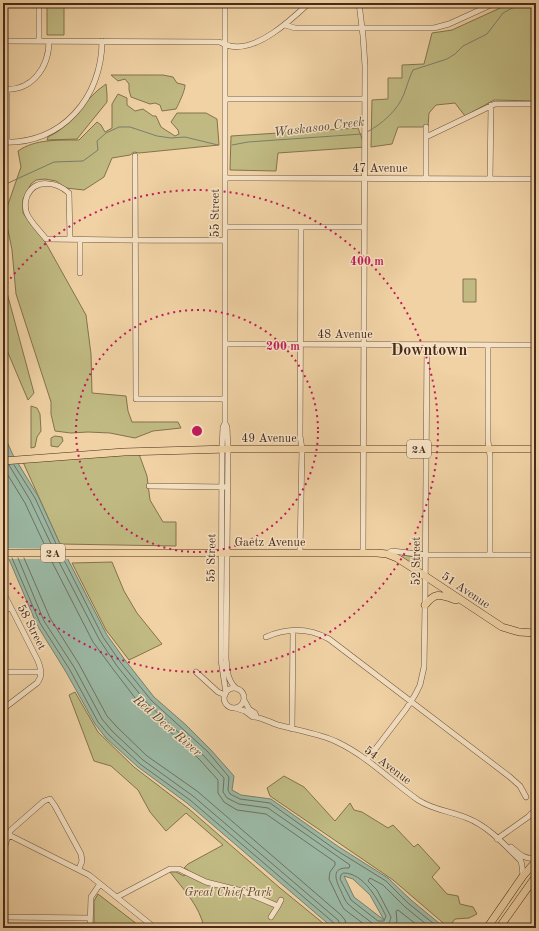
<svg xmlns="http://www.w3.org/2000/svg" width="539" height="931" font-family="'Old Standard TT',serif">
<rect width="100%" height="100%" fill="#f0d2a5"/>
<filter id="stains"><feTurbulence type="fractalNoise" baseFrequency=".005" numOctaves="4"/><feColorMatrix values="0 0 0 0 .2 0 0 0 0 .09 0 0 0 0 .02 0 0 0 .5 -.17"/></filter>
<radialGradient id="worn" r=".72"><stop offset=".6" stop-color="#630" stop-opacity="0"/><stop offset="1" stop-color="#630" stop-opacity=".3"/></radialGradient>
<path fill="#c0ba82" stroke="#84724e" d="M47,3H64V35H47Z
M511,3H536V101L494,100L465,116L455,103L436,105L429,113L428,127H398L392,144L371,147L372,100L388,99V78H402V65L424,64L432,33L452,30Z
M111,75H163L173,77L177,83L185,85C185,91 179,103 176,109L162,111L160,105L155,103L150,104L131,97L129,90V84L125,79L118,81Z
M106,84L107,94V102L77,139L47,140L48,137C73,126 83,99 106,84Z
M118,94L127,98V105L135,111L143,109L153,116H156L161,127L175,136L179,134L178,130L171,122L177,113H206L217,119L219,145L139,153L134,152L130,155L112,158L104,177L84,190L66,188L56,181L45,179L36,180L31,184L23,199V213L43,238L86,315L91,354L92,393L126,396L128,411L132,422H178L181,428L153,431L135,438L110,433L88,432L71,433L55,431L51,414V402L16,294L12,250L8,230L4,216L21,167L18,151C35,139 58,140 79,140L97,122L101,125L105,132L112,128V104Z
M358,128L365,147L278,153L276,171L230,170L231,136Z
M3,278L34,393L28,400L3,341Z
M463,279H476V302H463Z
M31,406L37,408L40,414L41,431L37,437L35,447L31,448Z
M55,436L62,437L63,441L58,447L51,446V438Z
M139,454L147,476L150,500L163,522H176V546L60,544L23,462Z
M403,555L420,558V568L401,557Z
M112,562L124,591L137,613L162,644L129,660L106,630L72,563Z
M75,692L98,732L134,767L189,809L280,888L329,928H204C200,906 183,889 170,872H176L184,876L188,870L184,868L188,864L223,845L186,813L166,831L150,812L138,790L111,766L94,761L69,695Z
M284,776L304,787L335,821L350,803L354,810L362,812L388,828L393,825L414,847L418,844L440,868L432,877L447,894L458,896L460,904L473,907L477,914L469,918L455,919L452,923L460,928H449L393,880L270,796L267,788Z
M98,894L142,928H94V901Z"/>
<path fill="#9bb8a4" stroke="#7a7f6c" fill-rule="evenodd" d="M3,433L13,455L38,496L60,544L107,635L125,660L154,697L186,725L211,750L234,776L232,790L241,795L271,799L339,847L388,878L411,900L445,928H333L187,803L138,767L106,738L95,724L66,672L37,625L3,545ZM344,876L353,879L370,895L384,920L354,897Z"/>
<path fill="#f0d2a5" d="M3,548L65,549L70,559H6Z"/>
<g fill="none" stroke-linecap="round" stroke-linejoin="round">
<path stroke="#72715e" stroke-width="1" d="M9,465L30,500L53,548
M14,465L35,498L58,548
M3,467L25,503L46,548
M12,558L40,623L70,670L98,722L109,735L140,764L190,800L334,923L336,928
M18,558L44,621L74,667L102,719L112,731L143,760L193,796L338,920L340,924L341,928
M24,558L50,618L79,664L107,716L117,727L147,756L197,791L341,915L345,920L347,928
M50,558L93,642L113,669L142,707L176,737L200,760L218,780V793L224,802L237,810L266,814L335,862V865L330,872L329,879L341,904L344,909L369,928
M57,558L99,639L117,666L147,703L204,756L224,778L223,792L227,798L239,804L268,808L350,865L349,868C331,867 335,879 341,891C343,895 345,901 348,904C357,912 367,919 376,926C384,929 390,925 391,917L377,890L368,881L370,878L383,885L405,907L431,928
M63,558L103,637L121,663L151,700L208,752L229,777L228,790L230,794L240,799L270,803L336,850L386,881L408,903L439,928
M344,873C364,873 378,900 386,916L384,921H378L351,900L340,879L341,875Z
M393,928L397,921L396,911L398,910L421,928"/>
<path stroke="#7a7f6c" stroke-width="1" d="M367,132C382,124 398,110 404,94C407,86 409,78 413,70L447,59L455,54L463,46L487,34L503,13L522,3
M232,145L248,142L362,134
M3,189L6,184L54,162L83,161L98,150L97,141L106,133L119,127H130L157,136L171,138L185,137L218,145"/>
<defs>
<path id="minor" d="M39,3V41
M225,3V423L227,427L228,449L226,658C227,669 227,681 237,689
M359,3L363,36L365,66L363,552
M285,25L295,28H434L449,24L495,3
M3,41L219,42C222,43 226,45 230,46C257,52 291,20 309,3
M3,89C32,92 49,67 49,41
M7,89V142
M225,99H365
M426,127V178
M426,137L495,104H536
M3,142C62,145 102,97 102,41
M135,156L136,399H225
M225,178L536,179
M490,179L491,105
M225,227H364
M70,239L69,193C57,182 35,178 27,196C25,201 25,206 26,211C28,220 41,232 46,239C106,240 165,241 225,240
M80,273V239
M225,344L536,345
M488,345V441L490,456V555
M225,423L223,427L222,449L221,660L226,693
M149,486L225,487
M300,552L302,449L300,436L301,227
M387,554L392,551L426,555H536
M3,592L38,661C41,669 43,676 37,683L3,709
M3,611L11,608
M266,637C287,628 309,628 329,639L510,777L520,786L526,797
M3,672H41
M196,672L218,692L225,695
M224 698a10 10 0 1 1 20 0a10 10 0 1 1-20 0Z
M244,700L249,709L255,713L256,716
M235,708L245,711L253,717C258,716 272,723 278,725C296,730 321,734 337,742C367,756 391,781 418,800C433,810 450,811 467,818C488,826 505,845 521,861L522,866L523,876
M292,729L293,631
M367,760L406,709L415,695L420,685L424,667L425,605L427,345
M3,832L89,875L155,928
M497,839L528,817L536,809
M511,847C519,854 525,860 536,858
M3,852L8,836L11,830L44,801L50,799L55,806L81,854L82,861L79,869
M117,897L170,869H179L206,882L242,891L278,906L271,917
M278,906L281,900
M3,917L90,918
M90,928L91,897L100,884"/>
<path id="major" d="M3,461L124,452L228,449H536
M3,553H377L387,554L397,558L425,576L502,627L519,632L536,633
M425,605C436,591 441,595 456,600
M487,928L523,876L536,861
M499,928L536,876"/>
</defs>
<use href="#minor" stroke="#73543c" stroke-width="6"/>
<use href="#major" stroke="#492a19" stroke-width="8"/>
<use href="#minor" stroke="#f5e2c4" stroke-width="5"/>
<use href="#major" stroke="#f0d2a5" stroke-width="7"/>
</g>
<g fill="none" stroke="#c2185b" stroke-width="2" stroke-dasharray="2 4">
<circle cx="197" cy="431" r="121"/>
<path d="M3 288A241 241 0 1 1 3 574"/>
</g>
<g text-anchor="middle" stroke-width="3" stroke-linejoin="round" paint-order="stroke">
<g fill="#f5e2c4" stroke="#7d614c" stroke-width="1">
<rect x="407" y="440" width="24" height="18" rx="3"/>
<rect x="41" y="544" width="24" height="18" rx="3"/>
</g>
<g font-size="11" font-weight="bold" fill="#492a19">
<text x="419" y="453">2A</text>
<text x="53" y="557">2A</text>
</g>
<g font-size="12" fill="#492a19" stroke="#f5e2c4">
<text x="380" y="172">47 Avenue</text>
<text transform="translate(215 213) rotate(-90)" y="4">55 Street</text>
<text x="345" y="338">48 Avenue</text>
<text x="269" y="442">49 Avenue</text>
<text x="270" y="546">Gaetz Avenue</text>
<text transform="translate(211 558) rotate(-89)" y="4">55 Street</text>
<text transform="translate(416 561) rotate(-90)" y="4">52 Street</text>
<text transform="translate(466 590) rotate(34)" y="4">51 Avenue</text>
<text transform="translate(32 627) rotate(63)" y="4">58 Street</text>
<text transform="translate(388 765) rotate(37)" y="4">54 Avenue</text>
</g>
<g font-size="12" font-style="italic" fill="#61472e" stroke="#f5e2c4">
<text x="228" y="896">Great Chief Park</text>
</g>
<g font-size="13" font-style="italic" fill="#594635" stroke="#f5e2c4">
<text transform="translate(319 126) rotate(-7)" y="5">Waskasoo Creek</text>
<text transform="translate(168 725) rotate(41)" y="5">Red Deer River</text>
</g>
<g font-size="16" font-weight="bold" fill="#492a19" stroke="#f5e2c4">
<text x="429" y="355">Downtown</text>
</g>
</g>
<circle cx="197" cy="431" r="6" fill="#c2185b" stroke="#f5e2c4" stroke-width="2"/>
<g font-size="12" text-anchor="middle" font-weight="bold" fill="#c2185b" stroke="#f5e2c4" stroke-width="3" stroke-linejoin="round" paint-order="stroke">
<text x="367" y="265">400 m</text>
<text x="283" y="350">200 m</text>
</g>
<rect width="539" height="931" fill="none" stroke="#f0d2a5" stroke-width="16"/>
<rect x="4" y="4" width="531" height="923" fill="none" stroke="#492a19" stroke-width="2"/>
<rect x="8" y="8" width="523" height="915" fill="none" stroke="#492a19"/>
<rect width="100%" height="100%" filter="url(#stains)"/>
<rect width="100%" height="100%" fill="url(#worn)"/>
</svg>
